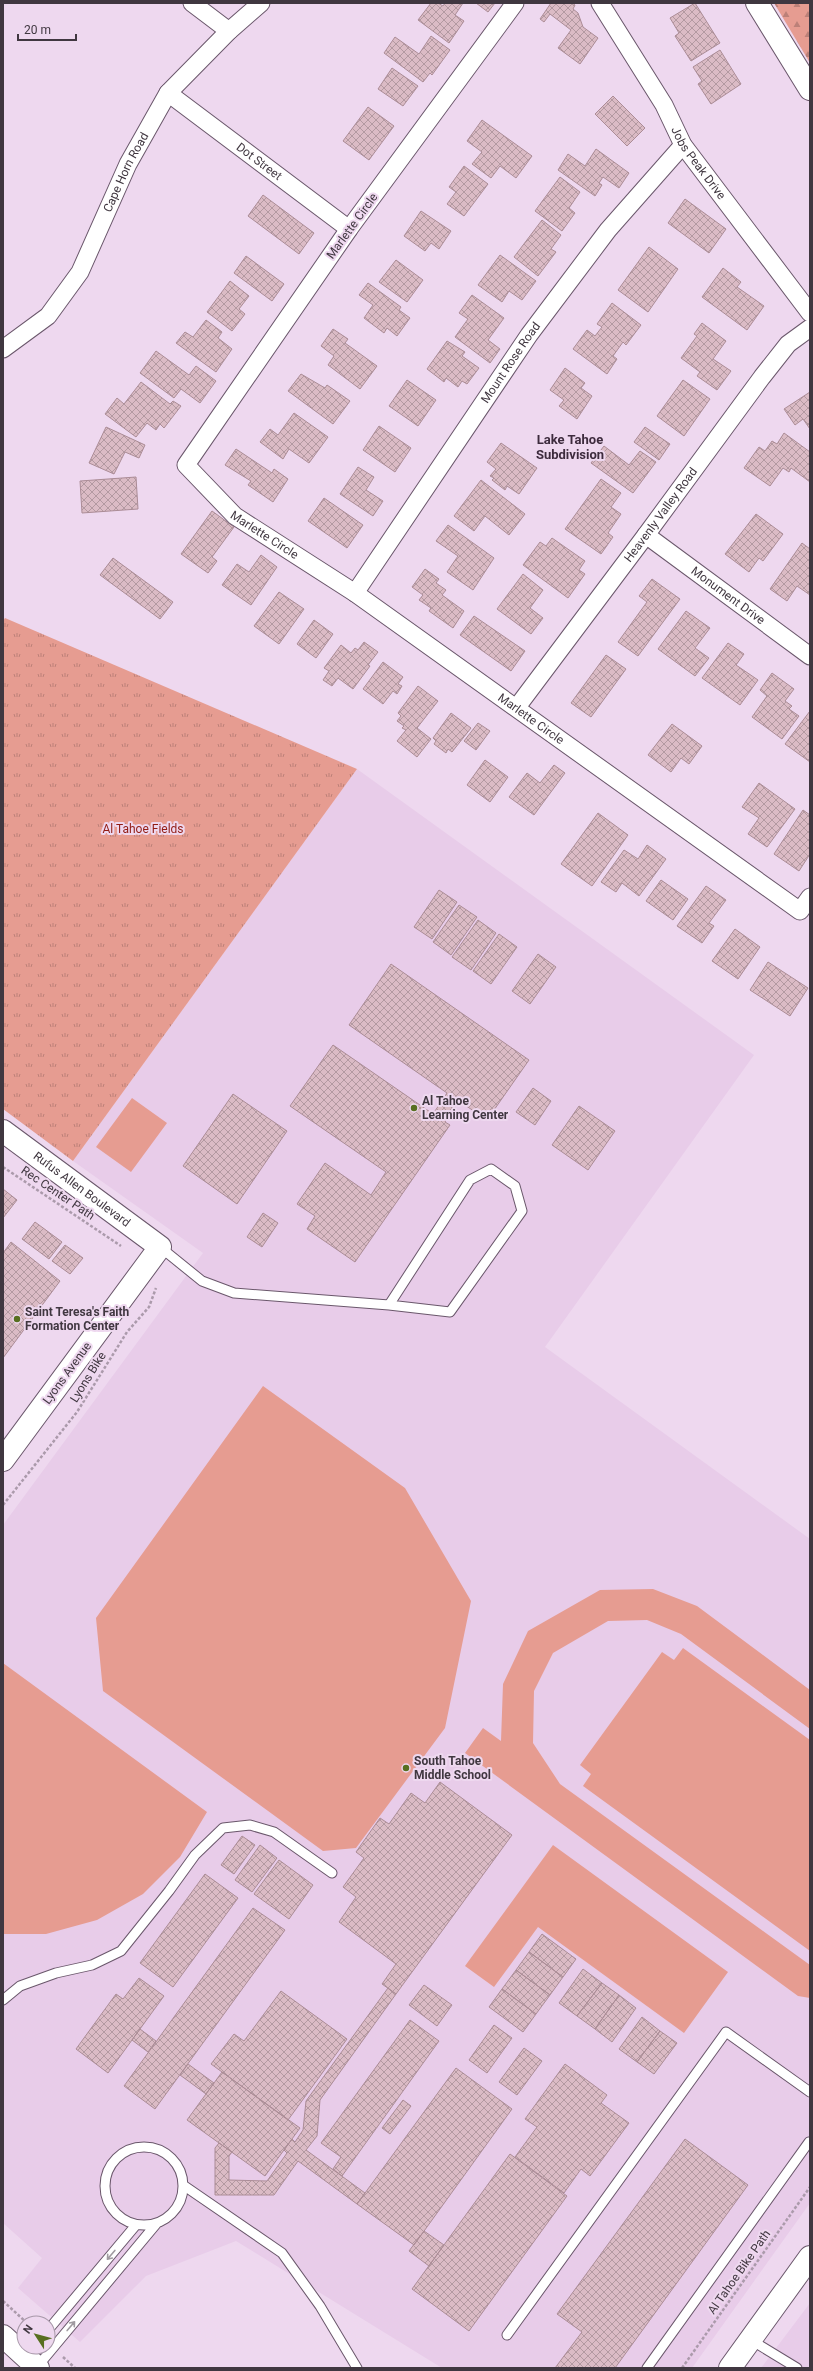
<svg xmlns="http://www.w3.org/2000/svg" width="813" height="2371" font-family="Roboto,sans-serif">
<defs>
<pattern id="forest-firs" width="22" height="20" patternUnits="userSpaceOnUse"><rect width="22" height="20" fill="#e69c91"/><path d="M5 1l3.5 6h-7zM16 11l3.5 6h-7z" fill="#bc8078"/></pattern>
<pattern id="park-tufts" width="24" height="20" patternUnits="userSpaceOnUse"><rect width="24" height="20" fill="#e69c91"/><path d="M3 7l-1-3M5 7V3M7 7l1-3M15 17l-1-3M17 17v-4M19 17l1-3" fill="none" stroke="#bc8078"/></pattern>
<pattern id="building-cross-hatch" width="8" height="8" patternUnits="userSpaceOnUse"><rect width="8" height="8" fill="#dbbbc5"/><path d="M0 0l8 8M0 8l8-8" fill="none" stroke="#b399a1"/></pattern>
</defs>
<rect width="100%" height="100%" fill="#eed8ef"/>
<path fill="#e8cce9" d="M357,769L754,1055L545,1347L810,1539V2203L692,2368H442L236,2241L146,2276L80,2342L18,2288L42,2258L3,2223V1525L203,1253L73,1161Z
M810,2303V2368H761Z"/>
<path fill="#e69c91" d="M132,1098L167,1123L131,1172L96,1147Z
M263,1386L405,1488L471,1601L445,1728L356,1848L323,1851L103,1691L96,1618Z
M653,1589L697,1606L810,1690V1729L681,1634L647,1620L608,1621L553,1653L534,1691L533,1743L560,1784L810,1965V1998L798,1996L465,1753L483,1728L501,1741L503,1684L528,1631L600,1590Z
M683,1648L810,1740V1951L583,1786L591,1774L580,1765L662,1652L674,1660Z
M3,1663L207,1812L180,1857L143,1894L97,1920L46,1934H3Z
M553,1845L728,1972L684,2033L538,1927L494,1987L465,1966Z"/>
<path fill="url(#forest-firs)" d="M774,3H810V63Z"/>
<path fill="url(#park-tufts)" d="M5,618L357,769L73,1161L3,1109V621Z"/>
<path fill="url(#building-cross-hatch)" stroke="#ab8c96" d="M431,3H438L443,6L445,3H463L455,15L464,21L449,43L418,20Z
M476,3H495L488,12Z
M551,3H572L575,5L573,9L578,13L583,27L598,38L580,64L558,48L571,30L550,14L544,22L540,19Z
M695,3L720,43L691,61L675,36L679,33L670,18Z
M431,36L450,50L432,75L430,73L423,82L384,53L395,37L419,54Z
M720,50L741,84L711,104L698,84L702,81L693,67Z
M392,68L418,86L403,106L378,89Z
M613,96L645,128L627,146L595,114Z
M368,107L394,126L369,160L343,141Z
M482,120L532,156L516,178L500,166L491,178L472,164L482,152L467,141Z
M596,149L629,173L619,188L603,177L599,183L602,185L595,196L558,170L568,154L585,166Z
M464,166L488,184L464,216L447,204L456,192L449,187Z
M560,177L580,192L569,208L575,213L562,231L535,211Z
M263,195L314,233L299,254L248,216Z
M685,199L726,229L709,253L668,223Z
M421,211L451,231L439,249L431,243L425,251L404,236Z
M542,220L561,235L551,249L556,252L538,276L514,257Z
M649,247L678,269L648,312L618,290Z
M500,255L536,281L522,300L509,291L502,302L478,285Z
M246,256L284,284L272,301L234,273Z
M396,260L423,280L407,302L379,282Z
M723,268L741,282L737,287L764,306L747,330L702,297Z
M230,281L249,296L239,309L245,314L232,331L207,312Z
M368,283L401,307L399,310L410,318L397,336L387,328L384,333L364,318L373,305L359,295Z
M472,295L504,318L488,340L500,349L490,363L455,337L468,319L459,313Z
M612,303L641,325L626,345L623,342L613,356L617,359L607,374L573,349L587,330L595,336L602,327L597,324Z
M206,320L222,332L218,338L232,349L216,372L176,343L185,332L193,337Z
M702,323L726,341L713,359L731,371L717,390L697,376L700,372L681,358L697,336L694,334Z
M333,329L348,339L345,343L377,366L360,389L328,365L334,356L321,346Z
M447,341L465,352L462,356L479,368L467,384L462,381L458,387L446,378L444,382L427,369Z
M156,351L189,375L196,366L216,381L200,403L181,389L174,398L140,373Z
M565,368L585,383L581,388L592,396L577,419L559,406L564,400L550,390Z
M301,374L325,388L327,385L350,401L333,424L288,391Z
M407,380L436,400L418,426L389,406Z
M683,380L710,399L684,436L657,416Z
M141,382L170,404L173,401L181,406L164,428L160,424L156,430L147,423L136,437L105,414L117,398L124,404Z
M810,392V429L803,419L795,425L784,409Z
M294,413L328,437L309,463L289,449L283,459L260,442L270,429L278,435Z
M379,426L411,448L395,472L363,450Z
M106,427L145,445L139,458L125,452L114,474L89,463Z
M645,427L670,444L659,460L634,442Z
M784,433L810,452V482L791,468L789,472L783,468L770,486L744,468L759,447L765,451L772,441L777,444Z
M501,443L537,468L519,494L507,486L505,490L492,480L494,478L490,476L496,469L487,462Z
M604,446L629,465L640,451L656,462L633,493L591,463Z
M236,449L272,473L274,469L288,479L273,502L248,485L251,481L225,465Z
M358,467L374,477L366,490L383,501L373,516L340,494Z
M136,477L138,509L82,513L80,481Z
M601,479L621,493L611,507L621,514L608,533L613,537L601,554L565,529Z
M481,480L525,514L509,535L485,516L474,531L454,516Z
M324,498L363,525L347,548L308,521Z
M212,511L234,527L212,557L217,561L208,573L181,554Z
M756,514L783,534L763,561L759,558L749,572L725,554Z
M448,525L494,558L473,590L447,572L458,556L436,541Z
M552,538L585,561L579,570L585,574L568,598L523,565L540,542L546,546Z
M802,543L810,549V595L797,586L787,601L770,589Z
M261,555L277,567L251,605L222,585L237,564L249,572Z
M113,558L173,602L160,619L100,575Z
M425,569L439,579L436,583L446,590L442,595L464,611L453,628L429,611L431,608L419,600L423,595L412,587Z
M523,574L543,590L530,608L543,618L531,634L497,609Z
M652,579L680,599L638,656L618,642L647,602L639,596Z
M279,592L304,609L279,644L254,626Z
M686,611L710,628L695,648L709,658L695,676L658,649Z
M474,616L525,651L511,671L460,635Z
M314,620L333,634L316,658L297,644Z
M364,642L378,652L368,665L370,666L353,689L338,678L332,686L323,680L329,671L324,668L341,645L351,653L355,648L358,650Z
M728,643L744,654L736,665L758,680L740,705L702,678Z
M606,655L626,669L591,717L571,703Z
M383,662L403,677L398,684L402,686L397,694L393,691L383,704L363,689Z
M772,673L794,689L785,701L792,706L789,709L799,716L782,739L752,717L767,696L760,690Z
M418,686L438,701L417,728L431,739L417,757L397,741L406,730L402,728L404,726L397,721L401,716L398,713Z
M810,711V762L785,744Z
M451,713L471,728L452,752L448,749L446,753L434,744L436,741L433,738Z
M478,723L490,731L476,750L464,741Z
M672,724L702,746L689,764L681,758L671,772L648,755Z
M485,760L508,777L490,802L467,785Z
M554,765L565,773L534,815L509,797L527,773L540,783Z
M759,783L795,809L767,847L748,834L759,818L742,807Z
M803,810L810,815V854L799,871L774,854Z
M598,813L628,835L592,886L561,864Z
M647,845L666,859L639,896L622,883L616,892L601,882L624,850L638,859Z
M661,880L688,899L673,920L646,901Z
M706,886L726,900L709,923L714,926L702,943L677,926Z
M439,890L457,902L432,939L414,927Z
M459,905L477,917L451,955L433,942Z
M478,920L496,933L471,970L452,957Z
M735,929L760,947L738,979L712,961Z
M499,934L517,947L491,984L473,971Z
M538,954L556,967L530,1004L512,991Z
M768,962L808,988L790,1016L750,990Z
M391,964L529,1060L487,1120L459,1101L445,1122L450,1125L355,1262L307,1229L315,1216L297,1204L325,1163L371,1195L386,1172L290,1106L333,1045L433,1114L447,1093L349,1025Z
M533,1088L551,1101L535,1125L516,1112Z
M233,1094L287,1131L237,1204L183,1166Z
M579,1106L615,1131L588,1170L552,1145Z
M3,1189L17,1200L3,1218Z
M263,1213L278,1223L262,1247L247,1237Z
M35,1222L62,1242L49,1259L22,1239Z
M11,1242L60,1281L3,1358V1253Z
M65,1245L83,1258L70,1274L52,1261Z
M440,1782L512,1835L396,1994L382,1984L396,1964L339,1922L356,1897L343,1887L364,1858L356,1852L380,1818L389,1824L411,1793L425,1803Z
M242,1836L255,1845L234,1874L221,1865Z
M260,1845L277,1858L252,1892L235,1880Z
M279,1860L313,1885L289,1919L254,1894Z
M205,1874L238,1898L173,1987L140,1963Z
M253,1908L285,1930L155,2109L124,2086Z
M542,1934L576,1959L563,1977L529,1952Z
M529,1952L563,1977L550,1995L516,1970Z
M583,1969L602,1983L577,2016L559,2003Z
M516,1970L550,1995L536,2014L502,1989Z
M139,1978L164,1996L108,2073L76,2049L116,1994L123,1999Z
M602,1983L619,1995L595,2029L577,2016Z
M424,1985L452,2005L437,2026L409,2005Z
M388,1988L396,1994L320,2100L317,2136L306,2150L365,2193L357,2204L298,2161L274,2195H215V2148L219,2143L232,2152L229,2156V2180L267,2181L287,2153L284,2150L292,2139L295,2142L303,2130L306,2101Z
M502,1989L536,2014L523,2032L489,2007Z
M281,1991L347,2039L288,2120L211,2064L234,2034L244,2041Z
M619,1995L636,2008L612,2042L595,2029Z
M642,2017L660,2031L637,2062L619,2049Z
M410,2020L439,2041L342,2176L333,2169L341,2157L321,2143Z
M494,2025L512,2038L487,2073L469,2060Z
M140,2029L156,2041L148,2052L132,2040Z
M660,2031L677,2043L654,2074L637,2062Z
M524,2048L542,2061L517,2095L499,2082Z
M188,2064L214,2083L206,2094L180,2075Z
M565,2064L607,2095L601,2103L629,2123L590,2176L581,2169L564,2193L515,2157L537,2127L525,2119Z
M456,2068L512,2109L414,2245L357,2204Z
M222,2072L300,2128L265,2176L187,2120Z
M403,2100L411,2106L390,2134L382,2128Z
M685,2139L748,2185L615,2368H555L582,2332L557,2314Z
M510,2154L567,2196L469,2331L412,2289Z
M424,2231L444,2245L429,2266L409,2251Z"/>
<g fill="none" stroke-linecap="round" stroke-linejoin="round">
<defs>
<path id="service" d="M160,1247L202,1281L234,1293L389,1305L450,1312L522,1211L515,1186L491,1169L470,1180L389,1305
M3,2000L20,1986L56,1973L92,1965L121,1951L169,1891L195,1855L223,1828L250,1825L274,1832L332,1873
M105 2186a39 39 0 1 1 78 0a39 39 0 1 1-78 0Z
M183,2185L282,2253L320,2306L357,2368
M48,2330L136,2225
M507,2335L726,2032L810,2092
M751,2340L797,2368
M37,2367L157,2223
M647,2368L809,2142L810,2143"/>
<g id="minor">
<path d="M192,3L229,31"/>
<path id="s1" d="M515,3L349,229L186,465L235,516L355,593L800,911L810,897"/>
<path id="s2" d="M600,3L664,105L683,145L810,313"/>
<path id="s3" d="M168,93L349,229"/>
<path id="s4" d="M3,349L48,316L80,272L128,164L168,93L229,31L261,3"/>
<path id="s5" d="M646,535L810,656"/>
<path id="s6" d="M355,593L529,335L608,230L683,145"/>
<path id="s7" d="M517,707L646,535L762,377L788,344L810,328"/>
</g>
<g id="tertiary">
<path d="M757,3L810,89"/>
<path id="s8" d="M3,1131L160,1247L3,1460"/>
</g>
<path id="secondary" d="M730,2368L810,2257"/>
<path id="trunk" d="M3,2336L38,2368"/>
</defs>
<use href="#service" stroke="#6a576b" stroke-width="11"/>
<use href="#minor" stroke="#6a576b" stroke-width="19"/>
<use href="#tertiary" stroke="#6a576b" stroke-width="24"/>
<use href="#secondary" stroke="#6a576b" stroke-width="24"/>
<use href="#trunk" stroke="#6a576b" stroke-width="24"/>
<path stroke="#ab9aab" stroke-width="2.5" stroke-dasharray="3 2" stroke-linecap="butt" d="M3,1167L121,1246
M3,1505L77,1412L127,1332L149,1307L156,1288
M3,2301L27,2323
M63,2357L75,2368
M682,2368L810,2187"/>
<use href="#service" stroke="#fff" stroke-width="9"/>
<use href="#minor" stroke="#fff" stroke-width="17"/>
<use href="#tertiary" stroke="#fff" stroke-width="22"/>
<use href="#secondary" stroke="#fff" stroke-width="22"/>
<use href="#trunk" stroke="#fff" stroke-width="22"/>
</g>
<defs><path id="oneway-shaft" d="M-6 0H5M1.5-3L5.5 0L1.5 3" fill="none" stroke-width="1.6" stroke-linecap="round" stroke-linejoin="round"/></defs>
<g stroke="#a09ba0">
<use href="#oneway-shaft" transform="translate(111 2255) rotate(130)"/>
<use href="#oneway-shaft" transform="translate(71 2326) rotate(-50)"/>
</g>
<g fill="#586f20" stroke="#eed8ef" stroke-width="1.5">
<circle cx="414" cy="1108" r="4"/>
<circle cx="17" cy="1319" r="4"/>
<circle cx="406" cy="1768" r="4"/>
</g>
<g text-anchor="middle" stroke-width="4" stroke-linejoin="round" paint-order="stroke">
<g font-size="12" fill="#403740" stroke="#eed8ef">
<text dy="4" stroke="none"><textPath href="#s3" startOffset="114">Dot Street</textPath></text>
<text dy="4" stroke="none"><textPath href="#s2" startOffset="188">Jobs Peak Drive</textPath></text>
<text dy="4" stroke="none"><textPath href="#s4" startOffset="220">Cape Horn Road</textPath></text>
<text transform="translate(352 226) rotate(-54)" y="4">Marlette Circle</text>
<text dy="4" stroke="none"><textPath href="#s6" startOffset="278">Mount Rose Road</textPath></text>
<text dy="4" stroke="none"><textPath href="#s7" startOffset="240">Heavenly Valley Road</textPath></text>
<text dy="4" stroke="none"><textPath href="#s1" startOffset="673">Marlette Circle</textPath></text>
<text dy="4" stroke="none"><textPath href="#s5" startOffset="102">Monument Drive</textPath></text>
<text dy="4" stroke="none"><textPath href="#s1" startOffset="997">Marlette Circle</textPath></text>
<text dy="4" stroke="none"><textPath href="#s8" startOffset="98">Rufus Allen Boulevard</textPath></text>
<text transform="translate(58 1193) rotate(34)" y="4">Rec Center Path</text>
<text transform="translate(67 1373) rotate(-54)" y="4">Lyons Avenue</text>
<text transform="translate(88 1377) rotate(-58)" y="4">Lyons Bike</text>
<text transform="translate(739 2272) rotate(-55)" y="4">Al Tahoe Bike Path</text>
</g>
<g font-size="12" fill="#911c15" stroke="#eed8ef">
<text x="143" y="833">Al Tahoe Fields</text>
</g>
<g font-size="12" font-weight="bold" fill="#403740" stroke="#eed8ef" text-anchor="start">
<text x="422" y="1105">Al Tahoe<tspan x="422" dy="14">Learning Center</tspan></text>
<text x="25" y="1316">Saint Teresa's Faith<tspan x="25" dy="14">Formation Center</tspan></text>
<text x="414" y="1765">South Tahoe<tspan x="414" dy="14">Middle School</tspan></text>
</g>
<g font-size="13" font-weight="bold" fill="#3d2b3d" stroke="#eed8ef">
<text x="570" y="444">Lake Tahoe<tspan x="570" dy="15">Subdivision</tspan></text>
</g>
</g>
<rect width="813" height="2371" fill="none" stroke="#403740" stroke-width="8"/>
<g transform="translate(36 2335) rotate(306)"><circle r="19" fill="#eed8ef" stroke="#a898a9"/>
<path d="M0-3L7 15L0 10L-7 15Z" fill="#586f20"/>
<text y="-6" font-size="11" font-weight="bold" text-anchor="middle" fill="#403740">N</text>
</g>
<path d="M18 34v6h58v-6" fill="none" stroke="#403740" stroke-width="2"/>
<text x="24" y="34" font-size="12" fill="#403740" stroke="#eed8ef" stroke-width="3" paint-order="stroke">20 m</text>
</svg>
